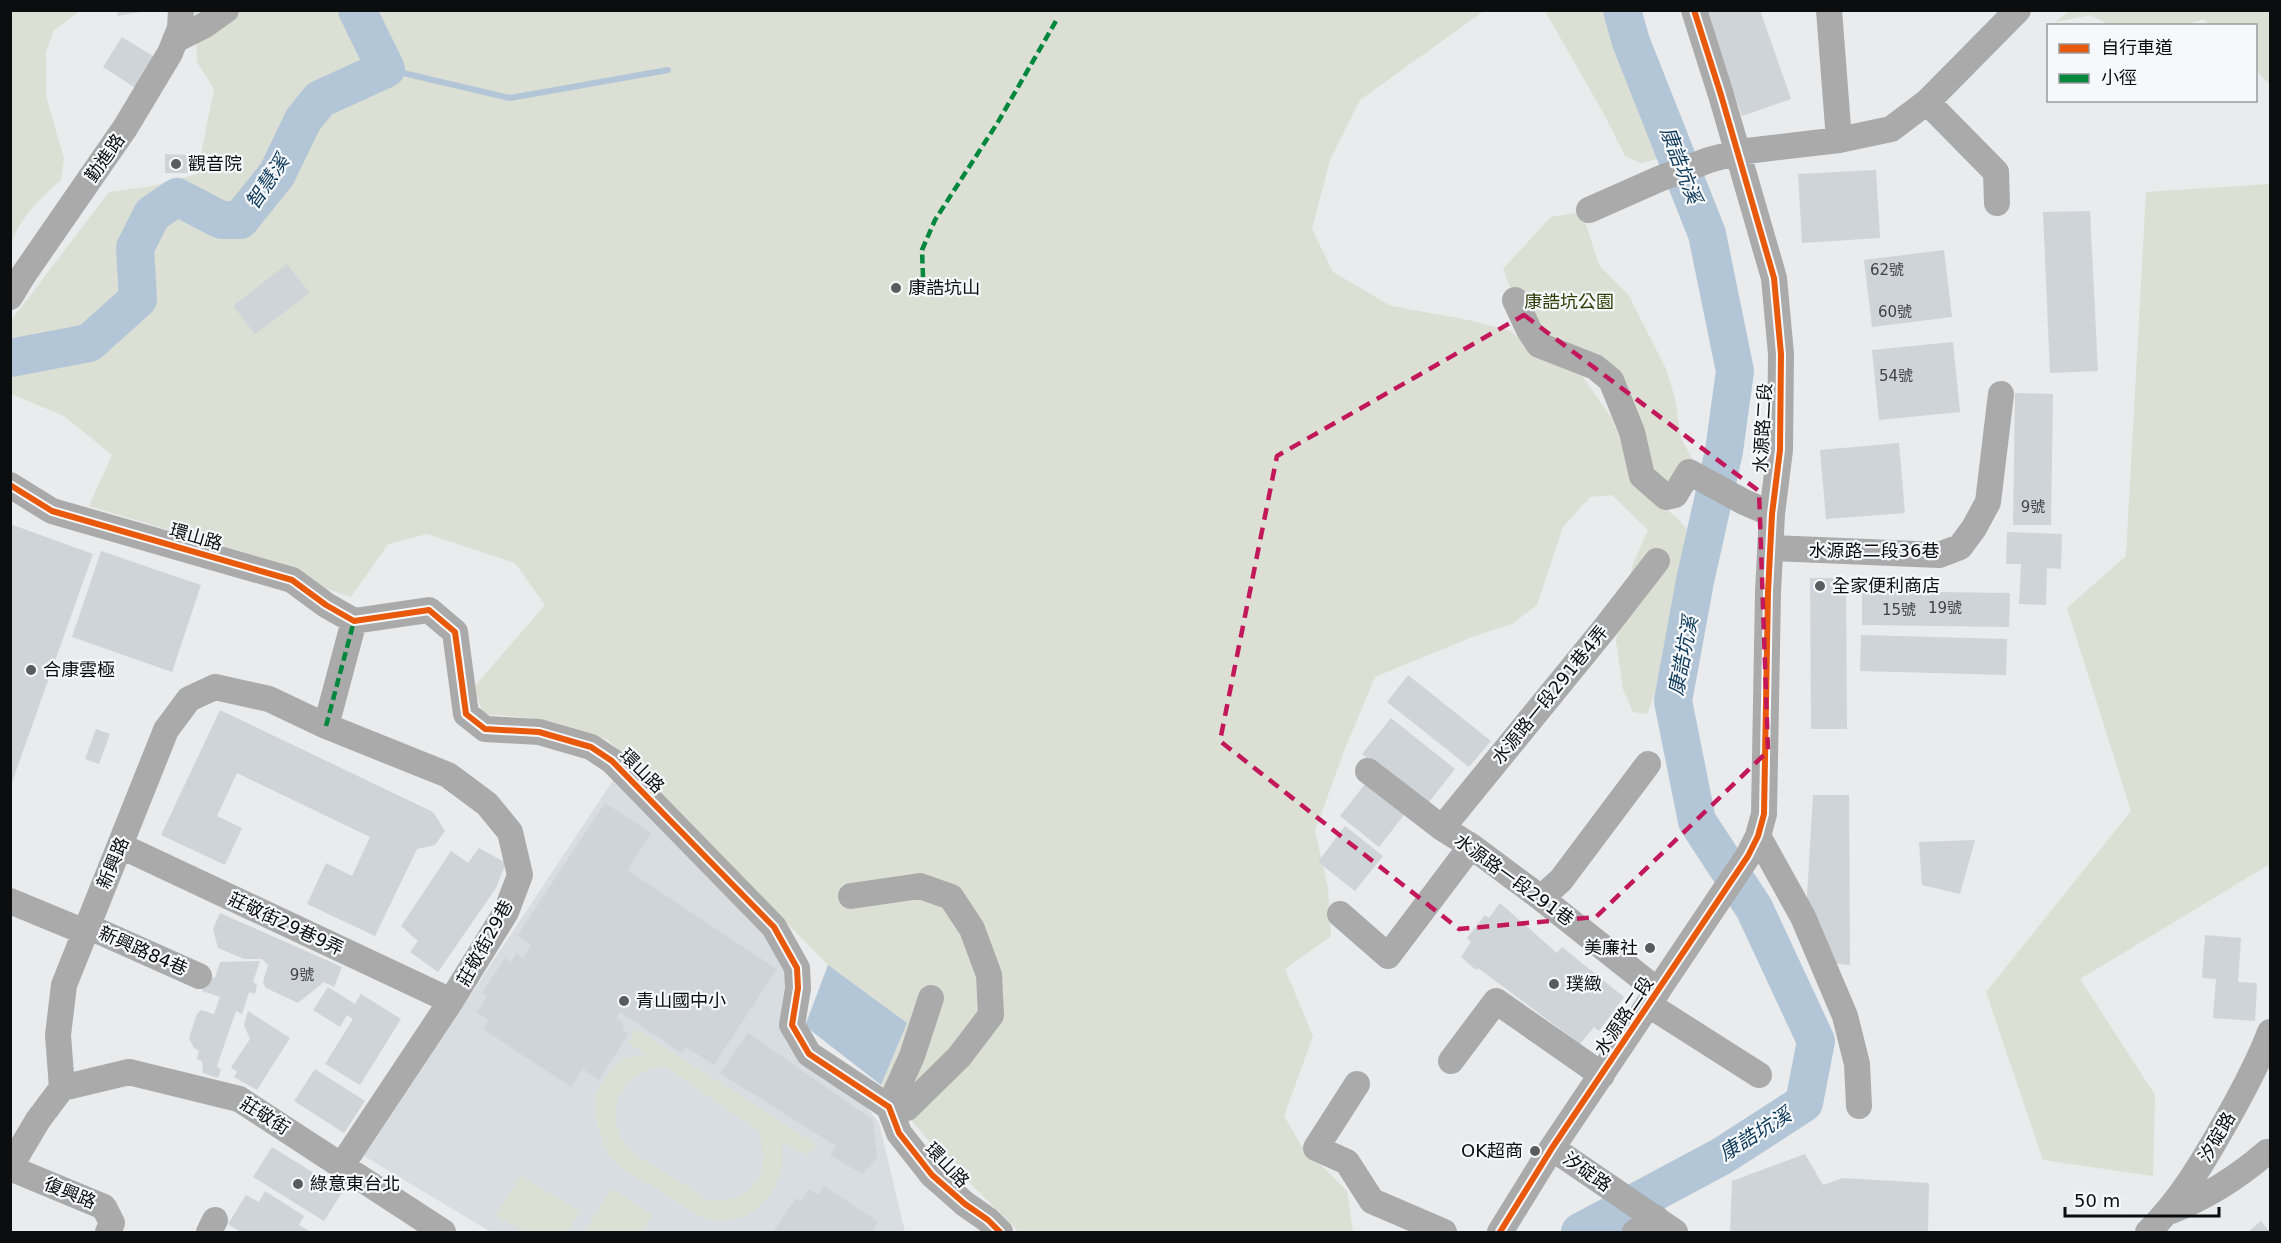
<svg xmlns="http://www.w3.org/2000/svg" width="2281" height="1243" font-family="'DejaVu Sans','Noto Sans TC',sans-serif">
<rect width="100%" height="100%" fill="#e9ebec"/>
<path fill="#d8dde1" d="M614,779L764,933L784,968L785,979L780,1024L785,1040L799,1062L861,1100L879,1123L905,1232H491L364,1156Z"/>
<path fill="#dbdfd4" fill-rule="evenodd" d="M11,10L80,11L54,30L46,52V96L64,159L61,180C42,196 16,221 11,247Z
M195,11H1484L1360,100L1330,160L1312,229L1333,272L1391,306L1469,320L1511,331L1536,356L1583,377L1611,417L1641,488L1678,519L1688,531L1664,670L1647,714L1633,712L1623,689L1616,641L1633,564L1648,530L1612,495L1590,497L1563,527L1537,605L1512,624L1472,637L1375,677L1344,751L1315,831L1328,888L1331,936L1285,969L1313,1036L1284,1116L1301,1145L1347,1191L1353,1232H1019L934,1147L881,1085L907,1023L828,965L608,740L531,718L483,714L474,687L545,605L515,563L427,534L388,544L351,597L325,588L286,565L89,506L112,455L64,416L11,394L10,322L109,192L153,186L197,174L214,89L197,62Z
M1545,11H1608L1654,135L1658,159L1641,163L1625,156L1605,116Z
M2069,11H2270V85L2256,70V26L2210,25L2203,19L2187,25L2111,26L2091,15L2055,22Z
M2270,184V864L2080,979L2155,1095L2153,1176L2043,1160L1986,992L2131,811L2067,608L2126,556L2146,192Z
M1582,212L1599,265L1629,296L1666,369L1675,398L1681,438L1695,464L1665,489L1644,472L1608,370L1539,345L1515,300L1503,269L1551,217Z
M636,1029L816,1144L808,1156L782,1143C782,1154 784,1164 780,1175C769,1207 738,1229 705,1218C688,1212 670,1197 654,1187C643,1180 623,1171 615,1162C602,1149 591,1111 596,1093C598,1089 601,1085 603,1081C617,1059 623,1057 647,1055L628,1043ZM659,1067L667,1068L758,1130C767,1158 767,1185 736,1197C728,1200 718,1202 709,1200C702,1198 695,1191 689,1187C670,1176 651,1164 633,1153C601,1120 614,1077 659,1067Z
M520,1176L580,1211L568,1232H525L496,1216Z
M612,1189L653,1215L642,1232H584Z"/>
<path fill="#b3c6d7" d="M828,965L907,1023L881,1085L805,1026Z"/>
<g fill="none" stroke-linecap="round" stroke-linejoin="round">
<path stroke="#b3c6d7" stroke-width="6" d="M386,69L510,98L668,70"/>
<path stroke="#b3c6d7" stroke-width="38" d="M10,358L89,343L138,299L135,248L152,214L177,197L221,220H240L277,174L303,120L320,99L386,69L357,10
M1580,1232L1722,1156L1804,1103L1816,1041L1754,908L1697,821L1673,701L1695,581L1724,451L1735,371L1707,234L1631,42L1622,10"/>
</g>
<path fill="#cfd4d9" d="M117,10H140V12L118,16Z
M1705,10H1760L1791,99L1742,116Z
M122,37L156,58L137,89L103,67Z
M165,154L188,155V173H165Z
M1876,170L1880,238L1802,243L1798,174Z
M2090,211L2098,371L2050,373L2043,212Z
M1944,250L1952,317L1872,327L1864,260Z
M287,264L310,293L255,334L233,306Z
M1953,342L1960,412L1879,420L1872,350Z
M2015,393L2053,394L2051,525H2013Z
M1899,443L1905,513L1826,519L1820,450Z
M10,524L93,554L11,785H10Z
M2007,532L2062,534L2061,569L2047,568L2046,605L2019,604L2021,564H2006Z
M101,551L201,585L172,672L72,637Z
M1810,578H1846L1847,729H1811Z
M1862,591L2010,593L2009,627L1862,625Z
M1861,635L2007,639L2006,675L1860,671Z
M1408,675L1491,741L1469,767L1387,702Z
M220,710L433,812L445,831L435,845L417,849L375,936L307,904L326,863L352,876L370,837L237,773L217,816L242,828L225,865L161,835Z
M1391,718L1455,769L1426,806L1362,754Z
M96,729L110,734L99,764L85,759Z
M1368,780L1407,811L1379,847L1340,816Z
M1813,795H1849L1850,965L1830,963L1806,913Z
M605,803L651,833L627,870L777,969L714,1065L686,1047L682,1053L620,1012L616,1018L625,1025L622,1030L628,1034L599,1080L583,1069L571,1087L483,1029L489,1020L477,1012L487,996L482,993L505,958L511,962L516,954L523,958L531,945L517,936Z
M1345,826L1383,856L1355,891L1318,862Z
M1975,840L1960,894L1922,885L1919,842Z
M479,848L506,863L496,888L438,972L410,952L418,941L401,926L451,851L468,863Z
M1500,903L1557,953L1562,947L1624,997L1599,1031L1594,1027L1580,1044L1478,968L1476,970L1461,957L1471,942L1467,938L1485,915L1489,918Z
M220,913L342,967L334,987L324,982L298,1003L266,988L263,982L268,965L262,959H244L218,948L213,929Z
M2205,935L2241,938L2238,982L2257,983L2255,1021L2213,1018L2216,979L2202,978Z
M260,961L253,982L257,985L255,994L249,992L242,1014L236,1011L217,1066L221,1070L218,1078L203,1073L202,1061L197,1059L199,1051L194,1048L189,1038L197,1014L201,1010L214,1014L220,997L202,991L207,975L215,978L220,962Z
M328,987L355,1004L361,994L401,1019L360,1085L325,1064L353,1019L347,1015L340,1027L313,1010Z
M248,1011L290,1038L257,1090L234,1077L237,1072L231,1067L250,1039L244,1025Z
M748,1033L873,1120L877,1158L862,1174L830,1155L836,1146L720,1073Z
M315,1069L365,1101L344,1133L294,1101Z
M272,1147L343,1191L324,1221L253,1177Z
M1805,1154L1823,1185L1843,1178L1929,1183L1928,1232H1730L1732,1181Z
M824,1186L878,1222L873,1230L877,1232H773L796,1198L801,1201L809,1189L818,1195Z
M265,1191L304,1216L299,1225L311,1232H241L228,1224L246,1195L259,1202Z
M2261,1221L2270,1232H2248Z"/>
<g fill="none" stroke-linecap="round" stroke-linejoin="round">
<path stroke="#aaaaab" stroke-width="26" d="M1829,10L1839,140
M175,40L205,25L226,10
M1927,102L1996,172L1997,203
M1589,210L1659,179L1709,160L1738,152L1839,140L1891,129L1927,102L2018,10
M10,297L24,274L125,128L170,53L180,28L181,10
M1515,300L1529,330L1539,345L1595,367L1611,380L1632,432L1642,476L1666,497L1675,495L1689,472L1744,502L1772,514
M10,485L52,511L292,580L326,605L354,621L429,610L455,632L466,714L485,729L539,732L591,747L612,761L774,927L797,968L798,988L792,1025L809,1054L889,1107L899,1133L932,1175L965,1204L988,1220L1000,1232
M1770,548L1939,555L1960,547L1974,528L1988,502L2001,394
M326,726L354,621
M1368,771L1442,828L1471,846L1541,898L1658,991
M1442,828L1605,628L1657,561
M1758,836L1803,917L1845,1016L1857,1064L1859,1106
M121,846L451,1001
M851,896L920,886L951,897L972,929L989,975L991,1015L959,1057L907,1108L889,1107L912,1056L931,998
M1541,898L1561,880L1648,764
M10,901L85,932
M1340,914L1388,956L1471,846
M87,926L199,976
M1649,1005L1759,1075
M1451,1061L1496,1001L1602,1075
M1357,1084L1316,1148L1347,1162L1372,1201L1444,1232
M62,1088L129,1072L239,1099L443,1232
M1552,1148L1675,1232
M10,1167L38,1120L62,1088L58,1035L64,985L166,730L189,699L215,687L269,699L326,726L448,775L487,804L510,832L520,875L506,912L451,1001L342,1165
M10,1168L104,1207L112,1223L108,1232
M2169,1212C2205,1198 2237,1178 2267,1152H2270
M209,1232L215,1220
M1500,1232L1552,1148L1748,856L1758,836L1764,814L1768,592L1772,514L1780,450L1781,354L1774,278L1721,95L1694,10
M1635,1232L1656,1218
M2148,1232C2180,1201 2203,1162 2225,1123C2242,1093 2258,1064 2270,1032"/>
<path stroke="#00873e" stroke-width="4.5" stroke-dasharray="9 4.5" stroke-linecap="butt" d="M923,277L922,250L935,220L998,122L1056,21
M326,726L354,621"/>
<defs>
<path id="cycleway" d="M10,485L52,511L292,580L326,605L354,621L429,610L455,632L466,714L485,729L539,732L591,747L612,761L774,927L797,968L798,988L792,1025L809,1054L889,1107L899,1133L932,1175L965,1204L988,1220L1000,1232
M1500,1232L1552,1148L1748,856L1758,836L1764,814L1768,592L1772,514L1780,450L1781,354L1774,278L1721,95L1694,10"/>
</defs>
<use href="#cycleway" stroke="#f6f8fb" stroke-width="10"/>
<use href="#cycleway" stroke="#e8590c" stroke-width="6"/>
</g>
<path fill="none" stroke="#c2185b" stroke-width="4.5" stroke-dasharray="12 8" stroke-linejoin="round" d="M1524,315L1759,491L1768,751L1596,917L1459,929L1220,741L1277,456Z"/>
<g fill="#595b5c" stroke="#f6f8fb" stroke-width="2">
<circle cx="176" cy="164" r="6"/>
<circle cx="896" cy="288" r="6"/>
<circle cx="1820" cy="586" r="6"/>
<circle cx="31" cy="670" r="6"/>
<circle cx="1650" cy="948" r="6"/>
<circle cx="1554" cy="984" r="6"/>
<circle cx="624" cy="1001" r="6"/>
<circle cx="1535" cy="1151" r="6"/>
<circle cx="298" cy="1184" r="6"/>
</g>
<g text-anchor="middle" stroke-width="4.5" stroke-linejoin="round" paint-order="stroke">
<g font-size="15" fill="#404244">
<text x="1887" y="275">62號</text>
<text x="1895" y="317">60號</text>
<text x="1896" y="381">54號</text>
<text x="2033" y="512">9號</text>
<text x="1945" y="613">19號</text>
<text x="1899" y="615">15號</text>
<text x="302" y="980">9號</text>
</g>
<g font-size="18" fill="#0c0d0e" stroke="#f6f8fb">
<text transform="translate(105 158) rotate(-55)" y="6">勤進路</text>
<text transform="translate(1763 428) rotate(-87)" y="6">水源路二段</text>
<text transform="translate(196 537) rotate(16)" y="6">環山路</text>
<text x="1874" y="557">水源路二段36巷</text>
<text transform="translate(1550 695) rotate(-51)" y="6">水源路一段291巷4弄</text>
<text transform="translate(642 771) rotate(45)" y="6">環山路</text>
<text transform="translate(113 863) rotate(-67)" y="6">新興路</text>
<text transform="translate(1514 880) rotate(36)" y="6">水源路一段291巷</text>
<text transform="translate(286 924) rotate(25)" y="6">莊敬街29巷9弄</text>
<text transform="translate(485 943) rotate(-61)" y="6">莊敬街29巷</text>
<text transform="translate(143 951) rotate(24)" y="6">新興路84巷</text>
<text transform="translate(1624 1016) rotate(-56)" y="6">水源路二段</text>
<text transform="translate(265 1116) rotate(32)" y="6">莊敬街</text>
<text transform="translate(2217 1137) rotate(-60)" y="6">汐碇路</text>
<text transform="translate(947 1165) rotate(46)" y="6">環山路</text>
<text transform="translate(1587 1172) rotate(35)" y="6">汐碇路</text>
<text transform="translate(70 1193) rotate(22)" y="6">復興路</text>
</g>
<g font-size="18" fill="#0c0d0e" stroke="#f6f8fb" text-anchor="start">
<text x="188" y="170">觀音院</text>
<text x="908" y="294">康誥坑山</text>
<text x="1832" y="592">全家便利商店</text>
<text x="43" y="676">合康雲極</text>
<text x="1638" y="954" text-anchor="end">美廉社</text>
<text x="1566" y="990">璞緻</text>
<text x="636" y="1007">青山國中小</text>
<text x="1523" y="1157" text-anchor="end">OK超商</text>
<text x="310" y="1190">綠意東台北</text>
</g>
<g font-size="18" fill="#323b03" stroke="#f6f8fb">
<text x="1569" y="308">康誥坑公園</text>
</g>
<g font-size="20" font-style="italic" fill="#0d3a5b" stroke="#f6f8fb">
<text transform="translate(1681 165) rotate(69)" y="7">康誥坑溪</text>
<text transform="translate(267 182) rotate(-56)" y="7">智慧溪</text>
<text transform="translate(1683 656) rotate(-79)" y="7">康誥坑溪</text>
<text transform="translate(1755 1134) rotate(-32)" y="7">康誥坑溪</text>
</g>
</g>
<rect width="2281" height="1243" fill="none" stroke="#0c0d0e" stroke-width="24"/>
<rect x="2047" y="24" width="210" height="78" fill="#f6f8fb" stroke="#989a9c" stroke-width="1.5"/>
<rect x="2059" y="44" width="30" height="9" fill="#e8590c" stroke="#989a9c" stroke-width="1.5"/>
<text x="2101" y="54" font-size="18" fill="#0c0d0e">自行車道</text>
<rect x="2059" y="74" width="30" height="9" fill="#00873e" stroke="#989a9c" stroke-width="1.5"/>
<text x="2101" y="84" font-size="18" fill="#0c0d0e">小徑</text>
<path d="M2065 1207v9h154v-9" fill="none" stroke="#0c0d0e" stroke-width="3"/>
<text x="2074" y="1207" font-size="18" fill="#0c0d0e" stroke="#f6f8fb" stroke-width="4.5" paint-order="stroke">50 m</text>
</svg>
